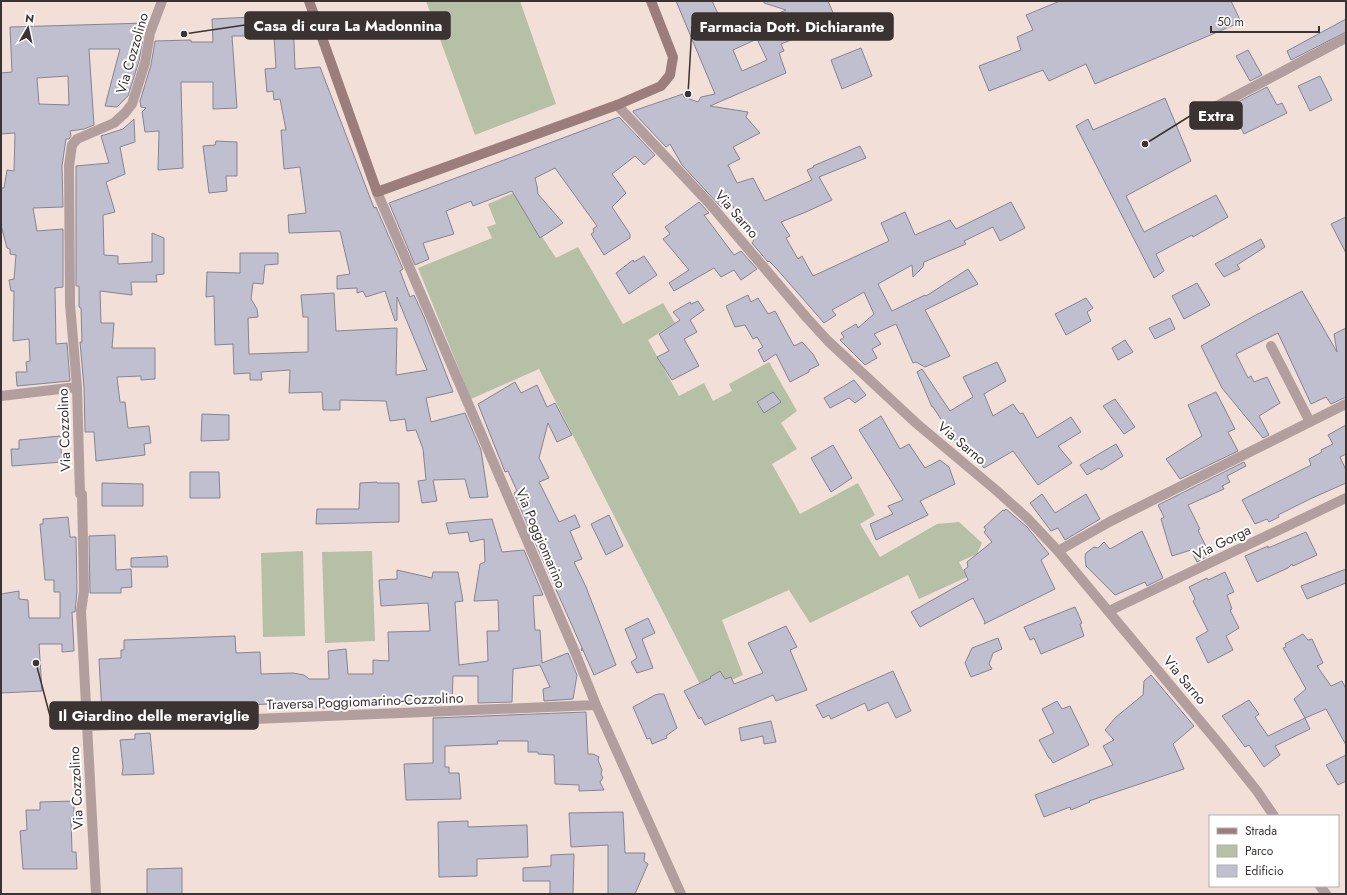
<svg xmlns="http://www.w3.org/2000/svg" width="1347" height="895" font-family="Jost,sans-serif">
<rect width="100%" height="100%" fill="#f2dfd8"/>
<path fill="#b6c0a6" d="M426,1H520L556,104L475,135Z
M513,193L556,258L578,247L623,324L663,303L675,323L648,340L679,396L704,383L713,401L732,391L729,384L769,362L797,411L781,423L797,449L772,464L800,514L858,483L875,515L860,524L880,557L937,524L959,522L982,543L977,554L959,562L967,577L919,599L908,575L810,623L789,590L722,620L743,675L704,692L539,369L471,399L418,268L492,238L487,227L496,224L488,204Z
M303,551L305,636L263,637L261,553Z
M372,551L375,641L325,643L322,552Z"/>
<path fill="#bfbfcf" stroke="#858493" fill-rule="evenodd" d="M676,1H712L728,35L786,10L764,3V1H828L837,22L781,44L784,51L779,53L786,73L710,106L748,112L746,117L760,133L733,147L740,159L728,165L737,183L753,178L765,201L812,180L807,170L814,167L813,166L860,146L866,158L819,177L832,200L806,212L781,222L790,236L786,238L798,259L802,256L813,276L889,241L881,223L905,212L915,235L950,220L956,229L1011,202L1025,228L1000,241L993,227L964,241L966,244L924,262L923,267L913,277L912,265L878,284L892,311L925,295L926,296L968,269L978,284L925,310L950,356L925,367L916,362L913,363L896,324L874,334L881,344L872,349L877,358L865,365L840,340L844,337L841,333L856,324L858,328L874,314L864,292L832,310L836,315L824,323L776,268L769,261L768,262L752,243L754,240L730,202L721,207L682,165L670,144L666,147L633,112V111L683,94L684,97L698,102L701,97L715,94ZM757,39L767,60L742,71L733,50Z
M1060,1H1231L1241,22L1095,84L1086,64L1049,81L1043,70L989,91L979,66L1021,50L1017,37L1033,30L1026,15Z
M293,15L295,69L320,67L374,208L376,207L403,269L400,271L410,297L414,295L424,317L453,392L426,398L431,422L465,413L481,450L488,497L470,498L465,479L433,480L437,501L422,503L418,481L426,480L423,449L416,430L407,431L405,419L390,421L386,401L340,400V410H323L322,392L289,393L290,370L261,372L262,380H250V373L234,374L233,344L215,345L214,296L206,297L207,272L240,273V253H278V264L265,265L263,284L253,283L251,299L257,309L258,317L248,318L249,354L308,352V317H303L301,295L334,293L336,331L397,328L396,375L427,370L397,297V320L395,321L385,291L366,297L363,291L357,293V288L337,289V276L350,274L340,231L289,233L288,215L306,213L300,167L284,169L281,130H286L280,99L274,100L273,91L267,92L265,69L276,68L274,36H232L237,108L213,109V82H181L183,168L158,170L159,131L145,132L142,112L146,108L141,107L140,101L151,65L155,41L191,40V42H213L212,19Z
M1346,19V32L1291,60L1287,51Z
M147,23L144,32L139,61L128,96L117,107L105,106L120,49H89L94,125L84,129L70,131L71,136L69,139H66L62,166L63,207L33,208L37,231L63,229V287L55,288L56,344L67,343L70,381L17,386L16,372H27L26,362L30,361L29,339L13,341L14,291H11L9,280L14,279L16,255L10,254V249L7,248L1,225V188H4L7,170L14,171L15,133L1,134V73L12,72L10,27ZM68,76L69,105L39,104L37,78Z
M861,48L872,76L842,89L831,60Z
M1248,50L1262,75L1250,81L1236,56Z
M1320,76L1332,100L1310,111L1298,86Z
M1267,87L1277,105L1282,103L1287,113L1244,134L1230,106Z
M1165,98L1191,161L1126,196L1144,232L1216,195L1228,217L1193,237L1192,235L1156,254L1164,271L1154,278L1076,126L1088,119L1093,130Z
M619,117L655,155L644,165L635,156L612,174L626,193L612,207L630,234V238L604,255L591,234L594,232L593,229L597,226L555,168L535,178L537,186L538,194L563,223L540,238L512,191L473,206L471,201L446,211L454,234L423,243L429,259L415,265L389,203Z
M134,119L135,142L120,147L125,174L106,182L115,212L103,215L104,255L118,256V264L152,262V233L164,238V274L156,275L157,282H131L132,295L100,291L101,323H114L112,348H155V379L141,380V376L117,377L120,402H125L128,428L149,426L151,443L144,444L145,455L96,461L94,432H85L84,387L80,342H82L81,308L79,307V286H76V166L109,163L101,136L123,129Z
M216,141L237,142V176H226L227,191L209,193L203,146L215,145Z
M699,202L709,213L704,215L734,255L741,251L757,269L741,280L734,270L721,277L714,268L674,291L669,283L689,270L663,239L670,234L665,227Z
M1346,217V253L1331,224Z
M1261,239L1265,247L1237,265L1240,269L1224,277L1215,264Z
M644,256L657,275L629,294L616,273L633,260L634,262Z
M1197,283L1210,305L1184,319L1172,296Z
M1302,291L1337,352L1334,334L1346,328V397L1331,404L1326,397L1311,404L1278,333L1236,354L1248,378L1251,376L1254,382L1267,377L1280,403L1259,416L1269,435L1263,438L1222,388L1201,346L1254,316Z
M748,295L751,302L758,298L768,314L775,311L794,346L802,342L813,354L819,365L809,370V372L790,382L776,354L764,362L758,350L763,347L757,337L753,339L745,325L735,327L726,306Z
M1086,298L1093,308L1087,312L1091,321L1066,335L1055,314Z
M698,301L704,310L690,320L697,332L684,339L699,366L672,380L657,357L669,351L659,334L680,320L673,312L690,302L691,304Z
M1170,318L1175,329L1155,339L1149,328Z
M1125,340L1133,352L1118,360L1112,348Z
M997,362L1006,381L984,394L993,416L1013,404L1020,414L1023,413L1037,438L1071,417L1081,432L1058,446L1072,463L1038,485L1013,451L984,468L968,447L962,451L933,407H932L917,372L922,369L950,411L973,397L963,377Z
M854,380L866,395L855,403L849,398L830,408L824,398Z
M515,382L521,393L537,385L547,407L555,403L572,435L557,442L548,423L539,458L549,478L539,482L559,522L575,515L580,527L570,531L582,559L574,562L586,587L616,665L594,675L582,648V651L581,649L582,648L538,549L514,493L517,491L508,471L505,472L478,404Z
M773,392L781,402L764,413L757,402Z
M1216,392L1235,429L1228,432L1238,451L1180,479L1166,459L1202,436L1188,405Z
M1115,399L1135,427L1124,434L1103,406Z
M202,414L229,415V440L201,441Z
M881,416L900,449L909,444L925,468L940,460L949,467L955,484L920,501L928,515L876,540L870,524L893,514L888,506L903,500L859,430Z
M1346,425V454L1340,457L1346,470V483L1310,499L1278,515L1279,517L1269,522L1267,519L1255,524L1242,500L1311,465L1309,459L1322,452L1321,450L1333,444L1328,435Z
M60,436L62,462L12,466L11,449H19V440Z
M1116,444L1123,456L1101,470L1099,468L1087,475L1080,465Z
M833,445L852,478L831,492L811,458Z
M1244,462L1246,466L1227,476L1230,482L1222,486L1224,489L1188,505L1200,529L1198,530L1210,555L1197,562L1191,550L1172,556L1161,519L1164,517L1158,505Z
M190,472H219L220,498H190Z
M377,482V483H399V522L316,524L317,509H359L360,483Z
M102,483L143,484V506H102Z
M1042,494L1055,513L1086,494L1100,519L1065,540L1058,528L1051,531L1030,503Z
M1006,509L1027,527L1049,554L1041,560L1055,589L984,624L985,622L973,598L920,627L911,612L968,580L964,570L968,567L967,562L992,542L984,532L986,530L984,527L1003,510L1004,511Z
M609,515L623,546L606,555L591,524Z
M68,517L70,537H76L77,591L75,612H72L74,651L62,652V644H39L42,691L1,693V594L19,591V599L28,600L29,618H60V592H54V580H45L40,524H43V519Z
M492,519L502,552L524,550L543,595L533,596L535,630H540L542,663L568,653L577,675L573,699L544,701L543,689L550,687L540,665L513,669L512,702L478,703V676H453L452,704L433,705V702L327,704V708H296V703L219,706V711L198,713V705L135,707V713L102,714L99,659L121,658V650H124V640L235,636L236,653L260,652L261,674L293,673L304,675L309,679H329L328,651L346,649L348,674H373V660L389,661L388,632L430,631L428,603L381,606L379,580L397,579V570L432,578L433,572H458L463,601L455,602L459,665L488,661L487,631H499L498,600L474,601L480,564L485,562L484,539L470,542L468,532L449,534L446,523Z
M1142,531L1163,578L1147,586L1145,582L1115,595L1086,566L1085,557L1086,553L1094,547L1098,548L1104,542L1110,549Z
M1306,532L1317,555L1293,566L1292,564L1288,568L1257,582L1245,556L1268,546V548Z
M115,535L116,570L131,569L132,587L121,588V593H90L89,536Z
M167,556L168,567H131V558Z
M1346,569V583L1307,599L1301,586Z
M1225,572L1234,592L1227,595L1232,609L1230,610L1239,628L1226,636L1233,650L1208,663L1196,638L1208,631L1193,601L1195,599L1189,587L1207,578L1208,580Z
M1075,607L1082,623L1080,624L1084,636L1041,654L1034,638L1030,640L1024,627Z
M648,618L655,633L642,639L653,668L637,673L631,662L637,658L625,629Z
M786,626L797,647L790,650L807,690L776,701L773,695L705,725L701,717L699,719L684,691L711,678L710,677L720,671L725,679L731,677L734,684L763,673L748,643Z
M1303,634L1308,640L1312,639L1323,663L1317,666L1331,686L1342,681L1346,689V745L1326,709L1305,718L1294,699L1306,689L1283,648L1286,647L1285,644Z
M998,638L1002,649L993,653L989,664L992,669L971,677L965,663L972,648Z
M893,671L911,711L896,718L888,702L868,711L865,703L831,719L829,715L823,718L816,705Z
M1151,675L1194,726L1173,744L1184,769L1089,801L1090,802L1071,810L1070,807L1044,817L1035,795L1113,765L1103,746L1114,740L1105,730L1116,717L1143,695L1144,681Z
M659,694H664L677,728L666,736L667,738L652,744L650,738L647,739L633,707L655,695Z
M1249,700L1259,714L1255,717L1268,736L1305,718L1310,729L1275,746L1280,755L1264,767L1249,745L1245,747L1222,716Z
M1057,701L1062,709L1070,706L1089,745L1053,763L1050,758H1049L1039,740L1054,733L1042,709Z
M586,712L588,754H593L599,757L598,760L602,770L601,774L603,778L600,782L604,790L579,791V785L555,784L554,755L538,754V752H528V741H497L498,744L445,746V767H449V773H459L461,799L406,800L404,764L433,763V718Z
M771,721L776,742L764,744L763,736L741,741L739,728Z
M150,733L154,774L122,775L123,767L120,740L135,739V734Z
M1346,755V781L1338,785L1326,765Z
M74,801V818H71L72,852H76L77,869H23L20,831L27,830L26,810H40V802Z
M623,812L625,853H645L644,861L648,864L635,894H608V845L571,847L569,813Z
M468,821V827L527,825L528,857L477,859V876L439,877L438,822Z
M574,854L573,894H550V881H523V868L551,866V855Z
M182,868V894H147V869Z"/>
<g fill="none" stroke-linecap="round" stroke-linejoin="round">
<path stroke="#b39e9e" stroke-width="10" d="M617,105L709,203L807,318L828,341L916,423L997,491L1027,518L1058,551L1221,746L1257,791L1274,816
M1198,116L1346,38
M377,192L575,652L596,705L681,894
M1271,346L1310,422
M1,396L77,387
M1058,551L1111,521L1346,404
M1109,611L1346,498
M87,726L596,705
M1320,886L1326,894
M96,894L81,611L84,591L82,494H80L77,387L70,304L69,166L72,145L77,139L114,123L125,113L132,104L145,63L150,33L162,1"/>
<path stroke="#9b7d7c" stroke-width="10" d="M309,1L377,192L617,105L661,86L670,75L673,57L651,1"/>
</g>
<g text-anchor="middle" stroke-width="4" stroke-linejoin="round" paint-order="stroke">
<g font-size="14" fill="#3b3331" stroke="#fff">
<text transform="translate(132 53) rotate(-74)" y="5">Via Cozzolino</text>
<text transform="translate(737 214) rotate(49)" y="5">Via Sarno</text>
<text transform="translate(64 430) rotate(-92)" y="5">Via Cozzolino</text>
<text transform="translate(962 443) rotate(40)" y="5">Via Sarno</text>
<text transform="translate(541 538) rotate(67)" y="5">Via Poggiomarino</text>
<text transform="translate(1222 542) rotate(-26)" y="5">Via Gorga</text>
<text transform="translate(1185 680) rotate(50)" y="5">Via Sarno</text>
<text transform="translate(365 701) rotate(-2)" y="5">Traversa Poggiomarino-Cozzolino</text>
<text transform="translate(76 788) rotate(-93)" y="5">Via Cozzolino</text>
</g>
</g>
<path fill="none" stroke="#3b3331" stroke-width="1.5" d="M184 34L245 25M688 94L692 26M1145 144L1190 116M36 663L50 716"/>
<g fill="#3b3331" stroke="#fff" stroke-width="1.5">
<circle cx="184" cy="34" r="4"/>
<circle cx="688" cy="94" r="4"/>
<circle cx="1145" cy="144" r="4"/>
<circle cx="36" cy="663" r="4"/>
</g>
<g fill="#3b3331" stroke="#3b3331" stroke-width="1.5">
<rect x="245" y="12" width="205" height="27" rx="4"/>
<rect x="692" y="13" width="201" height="27" rx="4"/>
<rect x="1190" y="102" width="52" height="27" rx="4"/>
<rect x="50" y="702" width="208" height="27" rx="4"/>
</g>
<g font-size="15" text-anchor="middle" font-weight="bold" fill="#fff">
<text x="348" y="31">Casa di cura La Madonnina</text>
<text x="792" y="32">Farmacia Dott. Dichiarante</text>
<text x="1216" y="121">Extra</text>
<text x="154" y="721">Il Giardino delle meraviglie</text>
</g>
<rect width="1347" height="895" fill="none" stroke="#3b3331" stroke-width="4"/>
<rect x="1209" y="815" width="130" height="72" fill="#ffffff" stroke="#b1adad"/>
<rect x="1217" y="828" width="20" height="6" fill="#9b7d7c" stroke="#b1adad"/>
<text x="1245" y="835" font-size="12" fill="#3b3331">Strada</text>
<rect x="1217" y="845" width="20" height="12" fill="#b6c0a6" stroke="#b1adad"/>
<text x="1245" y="855" font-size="12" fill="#3b3331">Parco</text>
<rect x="1217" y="865" width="20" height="12" fill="#bfbfcf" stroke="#b1adad"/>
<text x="1245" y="875" font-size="12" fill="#3b3331">Edificio</text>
<g transform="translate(28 28) rotate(9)" stroke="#ffffff" stroke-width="3" paint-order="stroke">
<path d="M0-3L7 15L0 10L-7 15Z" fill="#3b3331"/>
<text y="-6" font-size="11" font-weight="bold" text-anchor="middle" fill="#3b3331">N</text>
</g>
<path d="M1211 26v6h108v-6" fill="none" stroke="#3b3331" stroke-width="2"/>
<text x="1217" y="26" font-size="12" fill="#3b3331" stroke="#ffffff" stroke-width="3" paint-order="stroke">50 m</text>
</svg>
